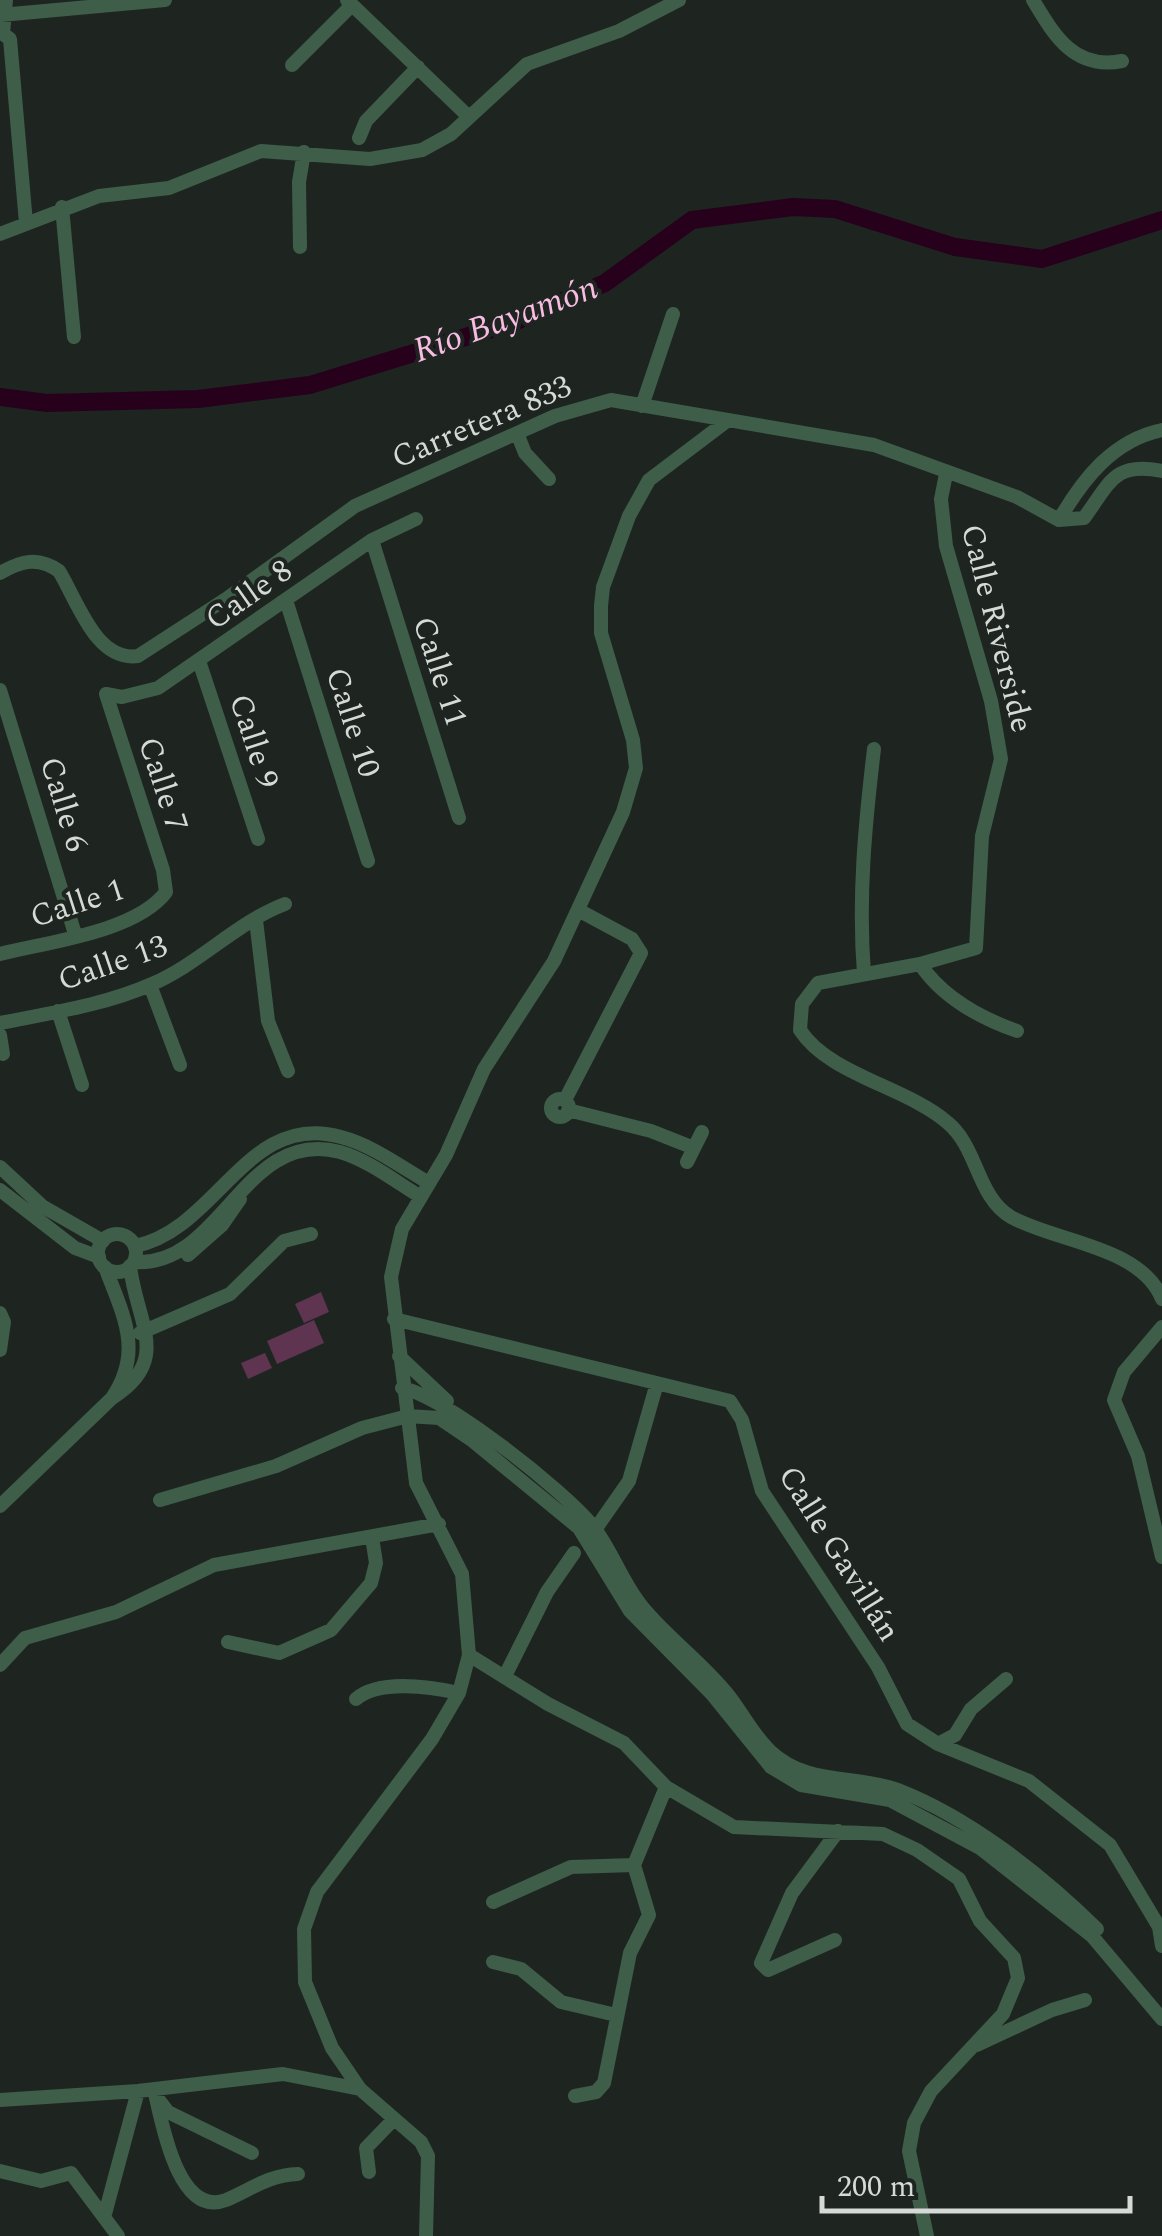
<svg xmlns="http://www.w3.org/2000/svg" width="1162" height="2236" font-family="Spectral,serif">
<rect width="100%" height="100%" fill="#1e2520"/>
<path fill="#5e3450" d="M321,1292L329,1312L304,1323L295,1304Z
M314,1320L324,1343L277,1364L267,1341Z
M265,1353L272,1368L248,1379L241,1363Z"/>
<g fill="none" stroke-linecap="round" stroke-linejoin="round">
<path stroke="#27001c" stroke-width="18" d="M0,397L47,403L198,399L310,385L514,322L605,283L692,220L793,207L835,209L955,247L1042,259L1162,220"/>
<path stroke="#3e5e49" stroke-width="14" d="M6,0L3,34L10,39L26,223
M347,0L469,117
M1033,0C1055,37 1075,70 1122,61
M1,15L165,0
M292,65L352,5
M359,138L366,121L418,67
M62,207L74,337
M0,234L99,196L169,188L261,151L370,159L422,150L451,134L527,64L619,31L679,0
M300,247L299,182L304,152
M642,406L673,314
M517,433L525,453L549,479
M946,474L941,499L946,546L991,701L1001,759L982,836L976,948L920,964L818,983L802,1004L800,1030C829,1075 907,1087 948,1123C978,1148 977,1197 1011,1217C1055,1242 1141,1246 1162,1299
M1059,520C1083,479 1113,440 1162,430
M372,540L459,818
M0,573C21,561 38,556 59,571C78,602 96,662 138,656L229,597L355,506L555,416L611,400L874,445L1017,497L1059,520L1084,518C1110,483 1114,461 1162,471
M286,600L368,861
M199,661L258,839
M0,690L75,934
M256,920L268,1021L288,1071
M0,954C47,942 136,932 166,892L163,870L106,694L122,697L158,688L372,540L416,519
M920,964C943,998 980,1018 1017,1031
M864,974C858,898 865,825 874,749
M150,985L180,1065
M58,1011L82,1085
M0,1023C50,1013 105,1005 152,984C199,964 237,922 285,904
M0,1035L3,1054
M551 1108a9 9 0 1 1 18 0a9 9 0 1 1-18 0Z
M565,1100L641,953L632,939L580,911
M568,1110L651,1131L694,1148
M687,1162L702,1132
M0,1167L42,1206L103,1241
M0,1190L75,1248L99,1257
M98 1253a19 19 0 1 1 38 0a19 19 0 1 1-38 0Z
M135,1246C217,1230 247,1110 341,1137C372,1145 401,1167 429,1183
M188,1255L222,1225L240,1199
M134,1262C222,1268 243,1127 340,1152C368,1160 396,1182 421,1197
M105,1267C123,1315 144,1351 112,1398C173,1360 136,1322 130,1266
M0,1313L4,1322L0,1350
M394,1319L730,1401L742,1420L762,1491L878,1667L907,1724L938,1744L1029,1781L1110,1845L1159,1927L1162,1946
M1162,1327L1124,1372L1114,1400L1138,1456L1162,1557
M140,1333L230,1294L284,1241L311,1234
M399,1356L447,1401
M402,1388C446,1397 562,1489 592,1525C613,1551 622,1584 644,1609C670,1640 704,1664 729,1696C743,1714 753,1735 770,1751C807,1786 853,1774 898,1790C970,1818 1042,1875 1097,1929
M160,1500L276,1466L362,1428L408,1416L439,1418L473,1441L579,1528L630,1611L712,1694L771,1767L801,1785L890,1800L980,1848L1092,1936L1162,2019
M0,1506L112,1398
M592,1534L629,1481L657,1383
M228,1642L279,1653L331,1630L371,1583L376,1563L372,1537
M469,1655L548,1704L624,1743L666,1787L734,1827L883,1834L917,1850L959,1879L980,1921L1014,1958L1018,1978L1003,2014L931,2091L914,2123L909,2151L927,2236
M0,1665L25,1638L116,1612L214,1565L439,1524
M506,1674L547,1592L574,1553
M356,1699C379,1679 431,1687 459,1693
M938,1744L955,1735L971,1709L1006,1679
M493,1902L571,1867L634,1865
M835,1940L768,1970L761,1963L792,1893L838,1831
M493,1962L521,1969L561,2002L616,2015
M977,2045L1052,2010L1085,2000
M154,2089C161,2118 177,2219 226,2200C252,2189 268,2175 298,2174
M575,2096L596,2092L604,2083L630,1953L649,1915L634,1865L666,1787
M158,2099L168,2112L252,2153
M0,2100L138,2091L283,2074L360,2089
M0,2171L41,2181L71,2173L118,2236
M369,2172L366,2148L394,2119
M105,2214L138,2091
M426,2236L428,2156L421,2142L360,2089L332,2048L305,1982L304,1929L317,1892L432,1739L459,1693L469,1655L462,1574L416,1483L391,1277L402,1229L446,1155L484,1069L554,961L623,812L636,768L633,740L601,633V606L603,587L629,516L649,480L727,421"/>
</g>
<g text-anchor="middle" stroke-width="8" stroke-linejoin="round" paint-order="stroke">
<g font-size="32" fill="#d5dad6" stroke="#1e2520">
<text transform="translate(481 421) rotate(-23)" y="11">Carretera 833</text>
<text transform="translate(248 594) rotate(-35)" y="11">Calle 8</text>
<text transform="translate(998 628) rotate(76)" y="11">Calle Riverside</text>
<text transform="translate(441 671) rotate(72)" y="11">Calle 11</text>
<text transform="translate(354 722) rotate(72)" y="11">Calle 10</text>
<text transform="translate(255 741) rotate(72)" y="11">Calle 9</text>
<text transform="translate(164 784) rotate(72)" y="11">Calle 7</text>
<text transform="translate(65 804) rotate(73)" y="11">Calle 6</text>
<text transform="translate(77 902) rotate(-18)" y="11">Calle 1</text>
<text transform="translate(112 962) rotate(-19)" y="11">Calle 13</text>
<text transform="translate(840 1553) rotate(58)" y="11">Calle Gavillán</text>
</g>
<g font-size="35" font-style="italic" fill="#f8bce2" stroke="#1e2520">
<text transform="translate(505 318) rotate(-20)" y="12">Río Bayamón</text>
</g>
</g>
<path d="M822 2196v15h308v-15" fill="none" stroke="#d5dad6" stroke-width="5"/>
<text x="837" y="2196" font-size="30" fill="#d5dad6" stroke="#1e2520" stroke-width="8" paint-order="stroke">200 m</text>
</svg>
